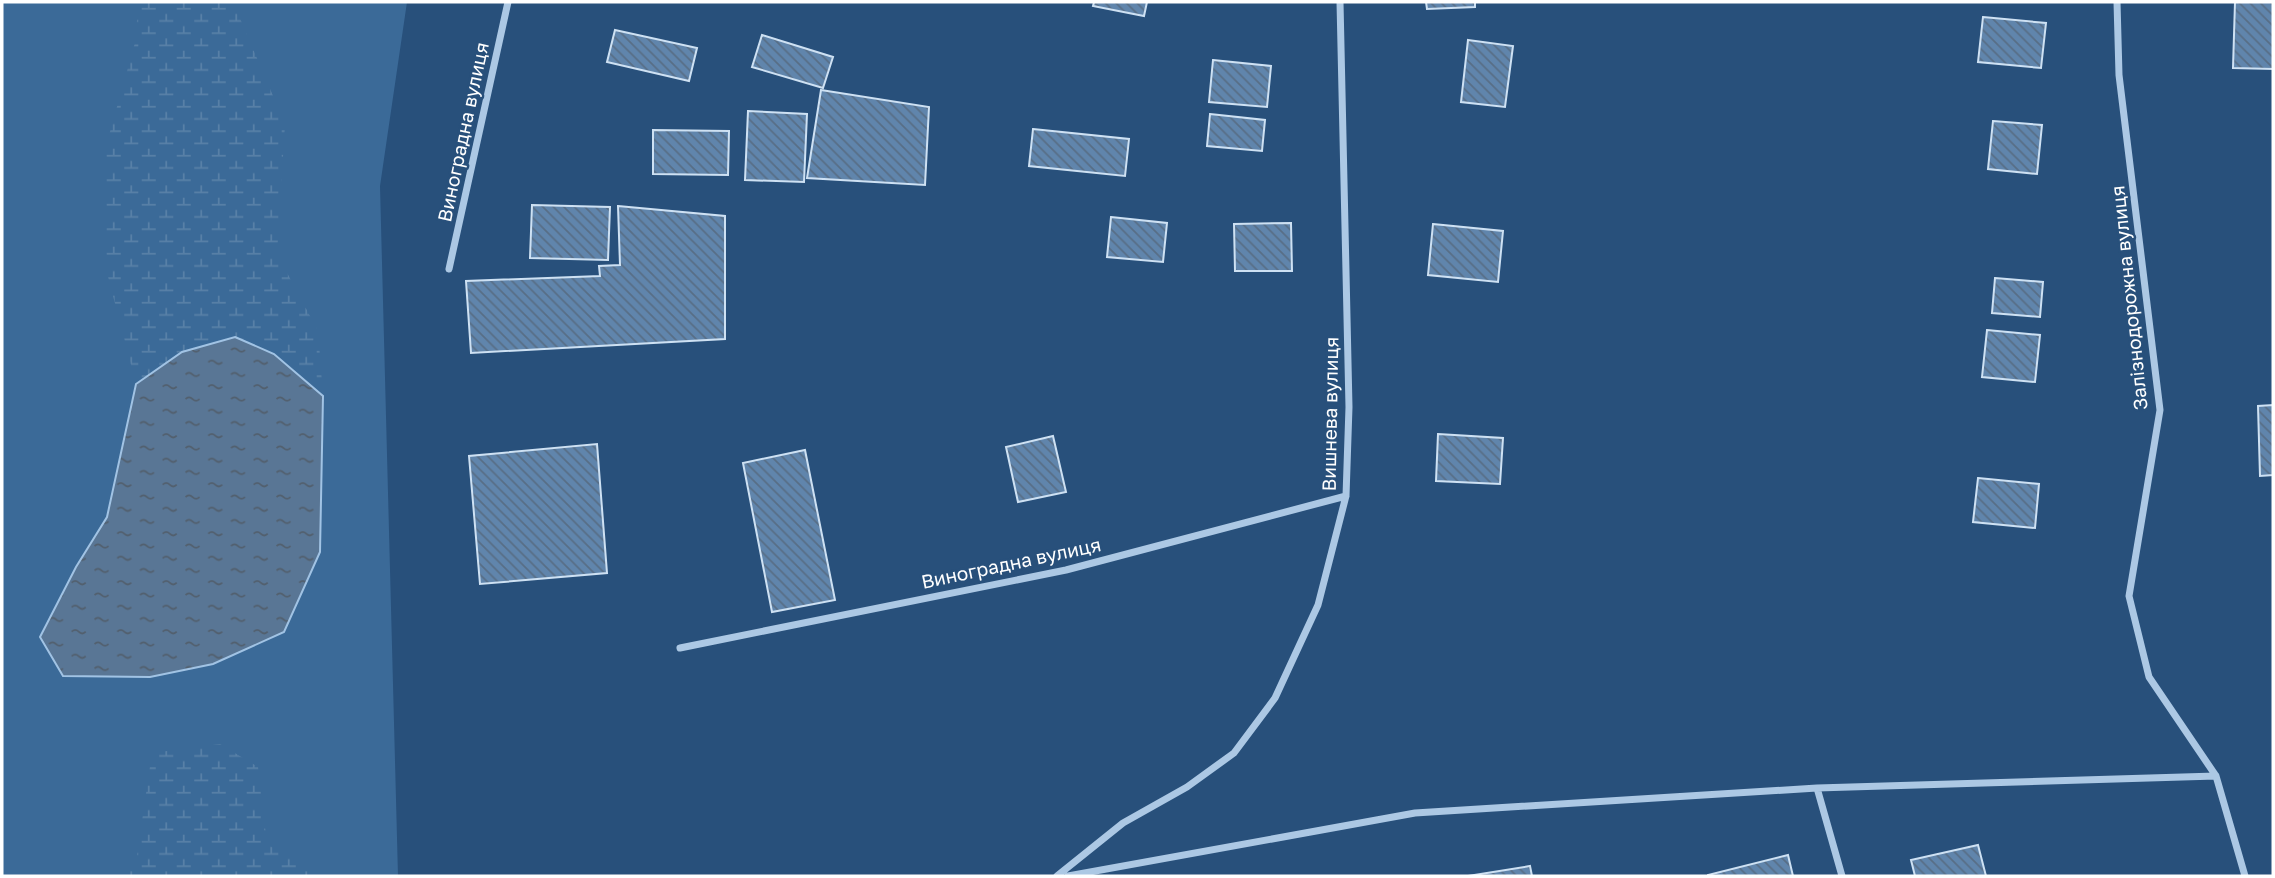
<svg xmlns="http://www.w3.org/2000/svg" width="2275" height="878" font-family="'Golos Text',sans-serif">
<defs>
<pattern id="wetland-marsh" width="20" height="14" patternUnits="userSpaceOnUse" patternTransform="scale(1.75)"><rect width="20" height="14" fill="#3b6a98"/><path d="M1 5h8M5 5V1M11 12h8M15 12V8" fill="none" stroke="#5880a7"/></pattern>
<pattern id="water-ripples" width="26" height="14" patternUnits="userSpaceOnUse" patternTransform="scale(1.75)"><rect width="26" height="14" fill="#597695"/><path d="M2 4q2-2 4 0t4 0M15 11q2-2 4 0t4 0" fill="none" stroke="#525f6d"/></pattern>
<pattern id="building-back-hatch" width="6" height="6" patternUnits="userSpaceOnUse" patternTransform="scale(1.75)"><rect width="6" height="6" fill="#6085ac"/><path d="M-1 5l2 2M0 0l6 6M5-1l2 2" fill="none" stroke="#586e86"/></pattern>
</defs>
<rect width="100%" height="100%" fill="#28507b"/>
<path fill="#3b6a98" d="M2,2H407L380,186L398,876H2Z"/>
<path fill="url(#wetland-marsh)" d="M138,2H233L285,124L277,254L318,331L323,396L274,354L182,352L136,384L105,265L106,146L136,39Z
M220,744L258,767L267,844L324,876H120L136,862L152,753Z"/>
<path fill="url(#water-ripples)" stroke="#a1c3e4" stroke-width="2" d="M235,337L274,354L323,396L320,552L284,632L213,664L150,677L63,676L40,637L76,567L107,517L136,384L182,352Z"/>
<path fill="url(#building-back-hatch)" stroke="#cee1f3" stroke-width="2" d="M1094,2H1147L1144,16L1093,6Z
M1426,2H1475V7L1427,9Z
M2235,2H2273V69L2233,68Z
M1983,17L2046,23L2041,68L1978,62Z
M615,30L697,48L689,81L607,62Z
M762,35L833,57L823,88L752,67Z
M1468,40L1513,46L1505,107L1461,102Z
M1213,60L1271,66L1267,107L1209,102Z
M821,90L929,107L925,185L807,178Z
M748,111L807,114L804,182L745,180Z
M1210,114L1265,120L1262,151L1207,146Z
M1993,121L2042,125L2037,174L1988,169Z
M1033,129L1129,139L1125,176L1029,166Z
M653,130L729,131L728,175L653,174Z
M532,205L610,207L608,260L530,258Z
M618,206L725,216V339L471,353L466,281L600,276L599,266L620,265Z
M1111,217L1167,223L1163,262L1107,257Z
M1291,223L1292,271H1235L1234,224Z
M1433,224L1503,231L1498,282L1428,275Z
M1995,278L2043,282L2040,317L1992,313Z
M1987,330L2040,335L2035,382L1982,377Z
M2273,405V475L2260,476L2258,406Z
M1438,434L1503,438L1500,484L1436,481Z
M1053,436L1066,492L1018,502L1006,447Z
M597,444L607,573L480,584L469,456Z
M805,450L835,600L772,612L743,463Z
M1978,478L2039,484L2035,528L1973,522Z
M1978,845L1986,876H1915L1911,860Z
M1788,855L1793,876H1708V875Z
M1530,866L1532,876H1468Z"/>
<g fill="none" stroke-linecap="round" stroke-linejoin="round">
<path stroke="#acc8e4" stroke-width="7" d="M2117,2L2119,75L2160,410L2129,596L2149,677L2216,776L2245,876
M449,269L508,2
M680,648L1066,570L1346,496
M1817,788L1842,876
M1057,876L1123,823L1187,787L1234,753L1275,698L1318,605L1346,496L1349,407L1340,2
M1068,876L1415,813L1817,788L2216,776"/>
</g>
<g text-anchor="middle" stroke-width="5" stroke-linejoin="round" paint-order="stroke">
<g font-size="19" fill="#fff" stroke="#28507b">
<text transform="translate(463 132) rotate(-78)" y="7">Виноградна вулиця</text>
<text transform="translate(2129 298) rotate(-96)" y="7">Залізнодорожна вулиця</text>
<text transform="translate(1330 414) rotate(-89)" y="7">Вишнева вулиця</text>
<text transform="translate(1011 563) rotate(-12)" y="7">Виноградна вулиця</text>
</g>
</g>
<rect width="2275" height="878" fill="none" stroke="#ffffff" stroke-width="7"/>
</svg>
